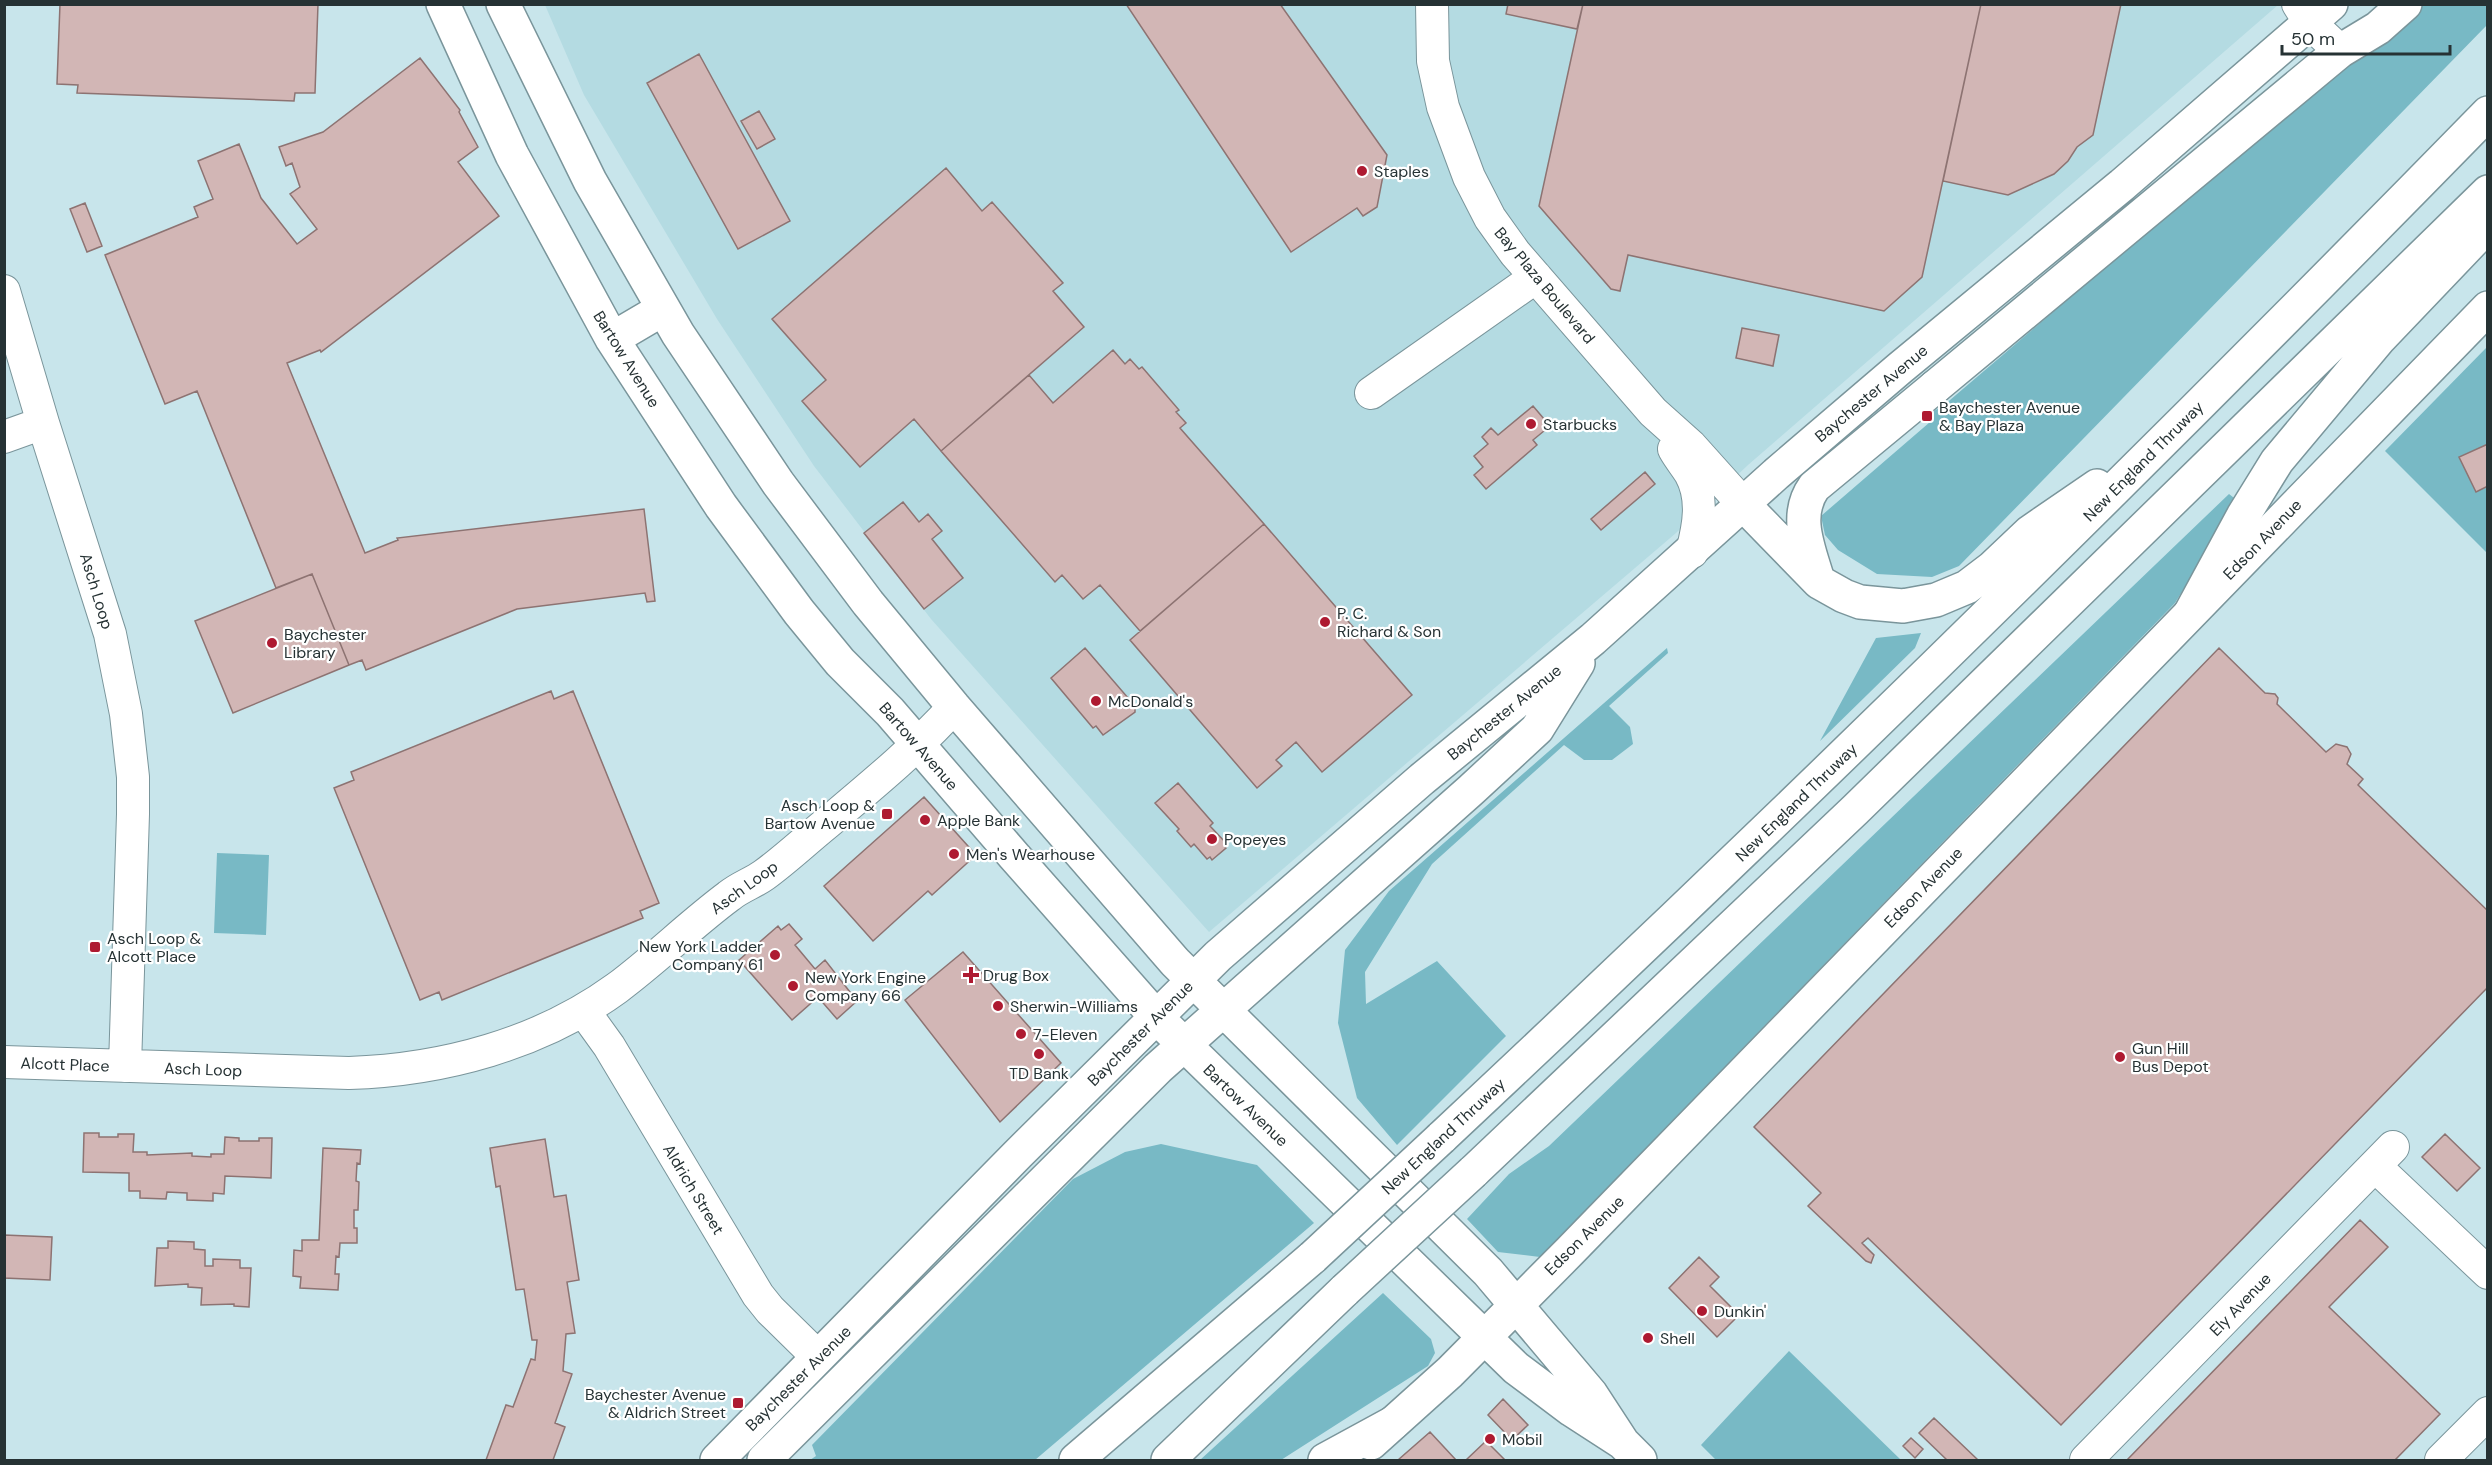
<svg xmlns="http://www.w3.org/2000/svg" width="2492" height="1465" font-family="'DM Sans',sans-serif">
<rect width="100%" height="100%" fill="#c8e5eb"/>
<path fill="#b4dbe2" d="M545,5H2278L1748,465L1676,533L1209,932L931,619L814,466L717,319L584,95Z"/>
<path fill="#78b9c5" d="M2412,5H2487V25L1959,566L1932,577L1877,574L1838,550L1825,535L1821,516L1930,422V413L1943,406Z
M2487,347V553L2385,451Z
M2229,494L2238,501L2175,603L1540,1257L1498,1252L1467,1219L1509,1174L1549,1146Z
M1921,633L1915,648L1820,741L1876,638Z
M1667,648L1668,653L1609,706L1630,727L1633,744L1612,760H1584L1564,745L1432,864L1365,972L1366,1004L1437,961L1506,1036L1397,1145L1357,1098L1338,1023L1345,950L1389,891Z
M217,853L269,855L266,935L214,933Z
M1161,1144L1257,1165L1314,1223L1035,1460H810L816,1456L812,1445L1073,1179L1125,1152Z
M1383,1293L1431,1339L1435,1353L1428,1366L1281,1460H1200Z
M1789,1351L1901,1460H1716L1701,1445Z"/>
<path fill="#d2b6b5" stroke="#8d7372" stroke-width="1.5" d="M60,4H318L315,93H295L294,101L77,93L78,85L57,84Z
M1126,4H1280L1387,155L1377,207L1363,216L1357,208L1291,252Z
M1508,4H1583L1577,29L1506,14Z
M1583,4H1981L1922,277L1884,311L1628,255L1620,291L1611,289L1539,206Z
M1981,4H2121L2093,135L2077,147L2068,161L2054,174L2008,195L1943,181Z
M699,54L790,221L738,249L647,83Z
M420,58L460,110L459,112L478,147L458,162L499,216L321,352L320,350L287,363L365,553L398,540L397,538L644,509L655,601L647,602L645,593L517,609L366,670L362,660L349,665L312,574L276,588L197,391L165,404L105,255L198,217L194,207L213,199L198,161L239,144L261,198L297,244L317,229L290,194L300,187L292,163L286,166L279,147L323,132Z
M759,111L775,139L757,149L741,121Z
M946,168L982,211L992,202L1063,283L1053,291L1084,327L941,451L914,419L860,467L802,401L826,380L772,319Z
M85,203L102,246L87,252L70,209Z
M1742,328L1779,335L1773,366L1736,358Z
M1113,350L1125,364L1130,359L1139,369L1142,367L1179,410L1176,412L1186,423L1180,428L1264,524L1140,631L1100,585L1083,599L1062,575L1055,582L941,451L1029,375L1053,403Z
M1533,406L1550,426L1533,440L1537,445L1486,489L1474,475L1483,467L1474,456L1488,444L1482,437L1491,428L1498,435Z
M2488,444V486L2476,492L2459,457Z
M1645,472L1655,484L1601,530L1591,519Z
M903,502L919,522L928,514L942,531L932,539L963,578L924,609L864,533Z
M1264,524L1412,695L1322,772L1296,742L1276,760L1282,766L1257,788L1130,640Z
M312,574L349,665L233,713L195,621Z
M1085,648L1135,706V712L1103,735L1096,726L1093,728L1051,678Z
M2219,648L2265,693L2275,694L2278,698L2277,704L2326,752L2336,744L2347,747L2351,754L2347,764L2363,779L2358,785L2488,911V987L2061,1425L1868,1238L1862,1243L1874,1255L1871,1263L1866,1261L1808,1206L1821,1193L1754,1127Z
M551,691L554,699L573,691L659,903L640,911L643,918L442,1000L439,992L420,1000L334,788L354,780L351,772Z
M1178,783L1213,823L1210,826L1226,843L1224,845L1226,848L1212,860L1210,857L1207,859L1194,844L1191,847L1177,831L1179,829L1155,803Z
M924,797L976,855L932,895L928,891L873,941L824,886Z
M789,924L802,939L795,945L815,969L825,960L857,1001L837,1019L818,997L792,1020L739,960L778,926L781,930Z
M963,952L1061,1063L1000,1122L905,1000Z
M84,1133H99V1137H118V1134H134L133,1152H147V1155L192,1153V1156L211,1157V1154H224L225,1137L239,1138V1141H259V1138H272L271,1178L225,1176L224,1194L213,1193V1201L187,1200V1193L167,1192L166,1199L140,1198V1191H129V1173L83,1172Z
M2445,1134L2480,1168L2457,1191L2422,1157Z
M545,1139L554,1197L566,1195L579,1280L567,1282L575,1333L566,1334L563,1371L572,1374L555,1423L565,1427L553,1460H486L506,1405L513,1407L531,1359L535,1360L537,1340H532L524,1289L516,1290L500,1186L496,1187L490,1148Z
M323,1148L361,1150L360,1164L357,1163L356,1181L359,1182L358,1210H354V1228H357V1243H340L339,1257L336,1256L335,1274H339L338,1290L300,1288L301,1277L293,1276L294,1250L302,1251V1240H319Z
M2360,1220L2388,1247L2329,1307L2440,1414L2395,1460H2127Z
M4,1235L52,1237L50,1280L4,1278Z
M168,1241L194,1242V1249L205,1250V1266H213V1259L240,1260V1268H251L249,1307L234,1306V1304L201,1305L202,1288L188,1287V1284L155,1286L157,1248H168Z
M1699,1257L1719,1277L1710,1286L1739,1315L1717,1337L1669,1288Z
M1503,1399L1528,1425L1512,1440L1488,1415Z
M1934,1418L1978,1460H1947L1919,1433Z
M1430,1432L1456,1460H1398Z
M1911,1438L1923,1449L1915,1458L1903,1446Z
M1486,1441L1505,1460H1466Z"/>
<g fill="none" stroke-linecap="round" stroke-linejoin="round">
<defs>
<path id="minor" d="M1432,4L1433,61L1443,107L1469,177L1490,218L1515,253L1653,412L1691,446L1743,504
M2298,4L2310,23L2340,51
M4,291L43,423L110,634L126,714L133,777V814L125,1066
M1371,393L1536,277
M4,437L43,423
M1674,449C1679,458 1685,465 1690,473C1704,498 1699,525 1692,552
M583,1010L609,1046L758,1295L770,1310L818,1357
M4,1062L349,1073C443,1070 540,1044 617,988C656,959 690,925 729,896C740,887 753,883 764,875C786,859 806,840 827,823C871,786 915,750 954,707
M2375,1166L2488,1273
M2086,1460L2393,1147
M2441,1460L2488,1413"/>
<path id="major" d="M443,4L512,155L612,339L721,506L799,612L840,662L890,712L1015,857L1157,1018L1516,1368L1572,1410L1623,1443
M503,4L590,181L678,334L778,483L868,603L954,707L1175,962L1488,1272L1591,1394L1623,1443L1640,1460
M612,339L663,309
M1935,387L2340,51L2378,28L2405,4
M1371,1443L1450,1372L1570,1251L2488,308
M717,1460L1018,1154L1218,956L1422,779L1593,639L1776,474L1900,368L2122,185L2331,4
M764,1460L1158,1068L1471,790L1537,729L1578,663"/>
<path id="highway" d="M1743,504L1819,582L1844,596L1860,602L1903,606L1936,600L1967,587L1992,568L2030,532L2097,486
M1817,577C1808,547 1794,515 1814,487L1935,387
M2191,612L2243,516L2277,461L2380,338L2488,225
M1441,1138C1798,804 2146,463 2488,113
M1473,1172L1855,810L2488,192
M1076,1460L1313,1257
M1168,1460L1345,1290
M1325,1460L1393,1423"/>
</defs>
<use href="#minor" stroke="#7a959b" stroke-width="34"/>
<use href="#major" stroke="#7a959b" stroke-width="36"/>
<use href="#highway" stroke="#7a959b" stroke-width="36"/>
<use href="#minor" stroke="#fff" stroke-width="32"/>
<use href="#major" stroke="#fff" stroke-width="33"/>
<use href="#highway" stroke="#fff" stroke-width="33"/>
<defs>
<path id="highway-bridge" d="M1313,1257L1441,1138
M1345,1290L1473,1172"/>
</defs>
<use href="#highway-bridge" stroke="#7a959b" stroke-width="36" stroke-linecap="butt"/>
<use href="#highway-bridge" stroke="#fff" stroke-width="33"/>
</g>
<g fill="#ae1a31" stroke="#fff" stroke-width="2">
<circle cx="1362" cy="171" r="6"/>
<rect x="1921" y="410" width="12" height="12" rx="3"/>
<circle cx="1531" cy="424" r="6"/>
<circle cx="1325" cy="622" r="6"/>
<circle cx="272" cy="643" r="6"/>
<circle cx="1096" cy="701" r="6"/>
<rect x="881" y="808" width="12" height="12" rx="3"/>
<circle cx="925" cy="820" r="6"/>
<circle cx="1212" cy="839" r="6"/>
<circle cx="954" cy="854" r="6"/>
<rect x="89" y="941" width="12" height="12" rx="3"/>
<circle cx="775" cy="955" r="6"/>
<path d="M968 966h6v6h6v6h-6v6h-6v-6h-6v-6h6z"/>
<circle cx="793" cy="986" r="6"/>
<circle cx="998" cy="1006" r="6"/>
<circle cx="1021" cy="1034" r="6"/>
<circle cx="1039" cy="1054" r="6"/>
<circle cx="2120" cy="1057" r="6"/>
<circle cx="1702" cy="1311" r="6"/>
<circle cx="1648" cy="1338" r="6"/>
<rect x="732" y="1397" width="12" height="12" rx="3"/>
<circle cx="1490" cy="1439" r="6"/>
</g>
<g text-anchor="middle" stroke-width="4.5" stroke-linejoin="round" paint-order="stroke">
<g font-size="16" fill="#263234" stroke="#fff" text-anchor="start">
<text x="1374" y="177">Staples</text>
<text x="1939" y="413">Baychester Avenue<tspan x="1939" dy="18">&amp; Bay Plaza</tspan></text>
<text x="1543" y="430">Starbucks</text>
<text x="1337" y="619">P. C.<tspan x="1337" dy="18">Richard &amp; Son</tspan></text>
<text x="284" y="640">Baychester<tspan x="284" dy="18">Library</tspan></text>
<text x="1108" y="707">McDonald's</text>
<text x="875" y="811" text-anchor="end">Asch Loop &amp;<tspan x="875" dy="18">Bartow Avenue</tspan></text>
<text x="937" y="826">Apple Bank</text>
<text x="1224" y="845">Popeyes</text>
<text x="966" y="860">Men's Wearhouse</text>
<text x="107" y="944">Asch Loop &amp;<tspan x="107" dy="18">Alcott Place</tspan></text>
<text x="763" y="952" text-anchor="end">New York Ladder<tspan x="763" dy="18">Company 61</tspan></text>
<text x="983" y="981">Drug Box</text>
<text x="805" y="983">New York Engine<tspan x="805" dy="18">Company 66</tspan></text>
<text x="1010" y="1012">Sherwin-Williams</text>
<text x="1033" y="1040">7-Eleven</text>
<text x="2132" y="1054">Gun Hill<tspan x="2132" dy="18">Bus Depot</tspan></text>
<text x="1039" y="1079" text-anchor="middle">TD Bank</text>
<text x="1714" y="1317">Dunkin'</text>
<text x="1660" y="1344">Shell</text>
<text x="726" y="1400" text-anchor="end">Baychester Avenue<tspan x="726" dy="18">&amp; Aldrich Street</tspan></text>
<text x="1502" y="1445">Mobil</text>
</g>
<g font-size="16" fill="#263234" stroke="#fff">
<text transform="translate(1545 285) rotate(50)" y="6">Bay Plaza Boulevard</text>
<text transform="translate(627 359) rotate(58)" y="6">Bartow Avenue</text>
<text transform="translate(1871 393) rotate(-40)" y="6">Baychester Avenue</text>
<text transform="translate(2143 461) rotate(-45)" y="6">New England Thruway</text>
<text transform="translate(2262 539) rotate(-46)" y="6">Edson Avenue</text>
<text transform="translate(97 591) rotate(73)" y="6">Asch Loop</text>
<text transform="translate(1504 712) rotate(-39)" y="6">Baychester Avenue</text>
<text transform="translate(919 746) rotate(49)" y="6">Bartow Avenue</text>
<text transform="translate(1796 802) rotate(-44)" y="6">New England Thruway</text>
<text transform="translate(744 887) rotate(-36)" y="6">Asch Loop</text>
<text transform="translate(1923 887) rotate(-46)" y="6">Edson Avenue</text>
<text transform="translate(1140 1033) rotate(-45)" y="6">Baychester Avenue</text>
<text transform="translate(65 1064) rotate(2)" y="6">Alcott Place</text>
<text transform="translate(203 1069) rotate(2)" y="6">Asch Loop</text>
<text transform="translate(1246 1105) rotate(44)" y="6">Bartow Avenue</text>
<text transform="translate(1443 1136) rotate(-43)" y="6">New England Thruway</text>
<text transform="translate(694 1189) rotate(59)" y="6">Aldrich Street</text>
<text transform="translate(1584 1235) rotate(-45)" y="6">Edson Avenue</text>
<text transform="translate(2240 1304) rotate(-46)" y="6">Ely Avenue</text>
<text transform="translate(798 1378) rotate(-45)" y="6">Baychester Avenue</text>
</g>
</g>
<rect width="2492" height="1465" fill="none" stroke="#263234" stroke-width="12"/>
<path d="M2282 45v9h168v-9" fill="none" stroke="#263234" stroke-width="3"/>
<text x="2291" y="45" font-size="18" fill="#263234" stroke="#ffffff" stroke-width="4.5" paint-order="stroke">50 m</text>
</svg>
